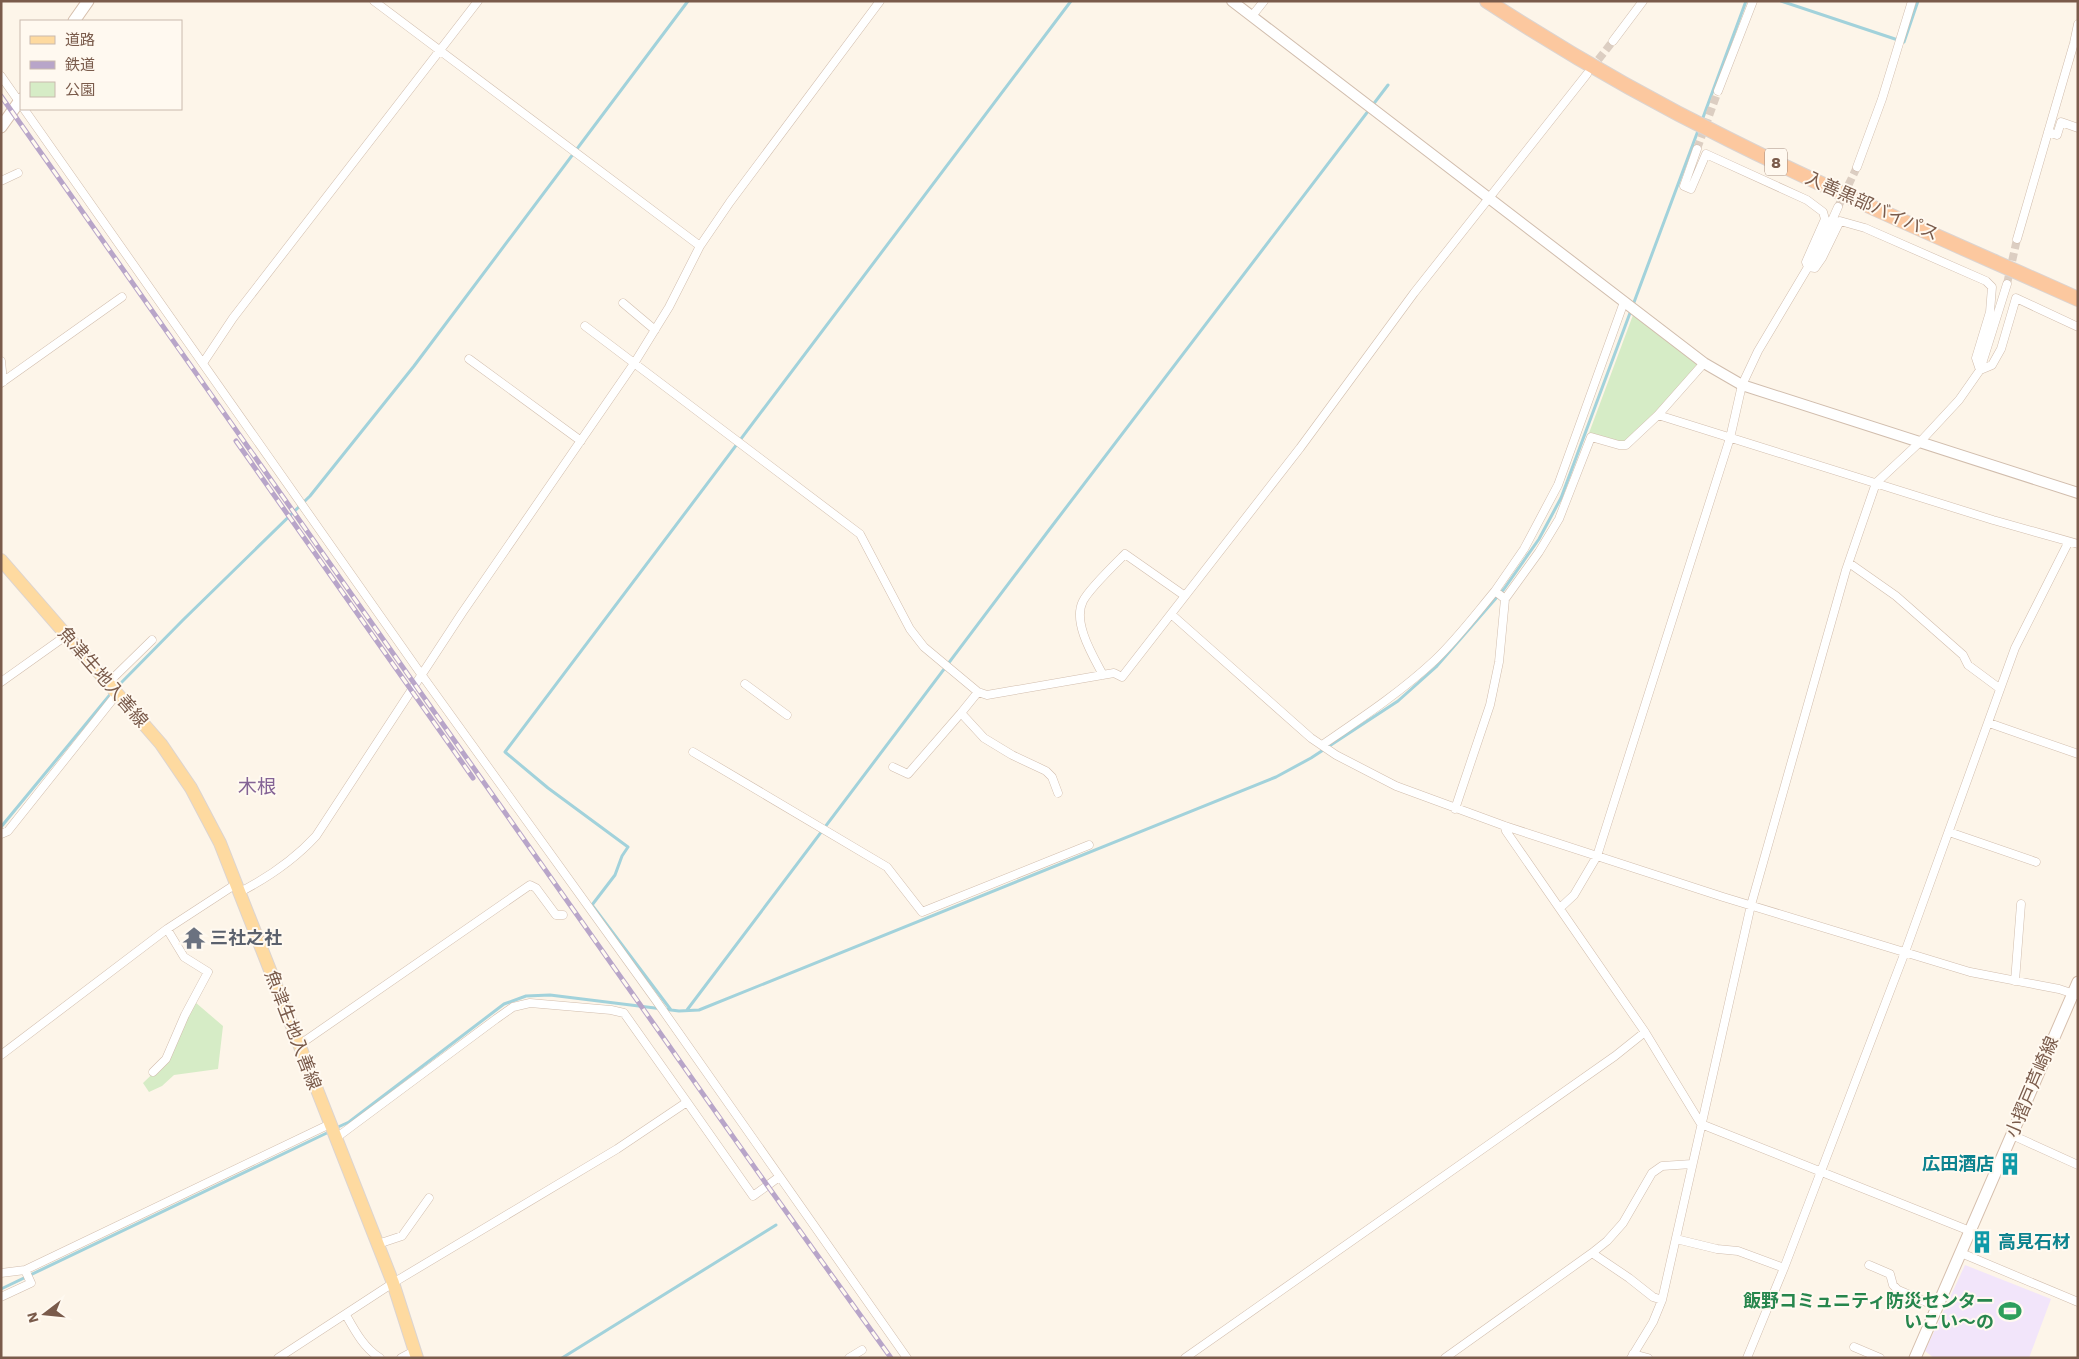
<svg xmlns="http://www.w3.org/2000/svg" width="2079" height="1359" font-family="'Work Sans','Noto Sans JP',sans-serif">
<rect width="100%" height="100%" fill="#fdf5e9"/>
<path fill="#f2e5fa" d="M1965,1265L2051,1299L2029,1358H1934L1925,1351Z"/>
<path fill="#d6ecc6" d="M1633,315L1698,365L1656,412L1625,442H1618L1589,433Z
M195,1002L223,1026L218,1069L174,1075L162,1086L149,1092L143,1083L168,1059Z"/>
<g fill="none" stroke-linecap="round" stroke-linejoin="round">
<path stroke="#a2d2db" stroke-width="3" d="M1781,1L1904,42L1918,1
M1701,123L1746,1
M117,687L183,620L310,496L414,366L688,1
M1,827L113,691
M671,1010L592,905L615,875L622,856L628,847L548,788L505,752L1071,1
M687,1010L1049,530L1388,85
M336,1128L349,1122L504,1004L526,996L550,995L679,1011L699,1010L1276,777L1311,758L1398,701L1436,667L1504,589L1539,539L1561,498L1699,128
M1,1289L331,1131
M562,1358L776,1225"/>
<path stroke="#dccec2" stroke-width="8" stroke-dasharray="8 4" stroke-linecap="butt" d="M1591,69L1613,41
M1697,149L1718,91
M1838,207L1857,167
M2007,284L2017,239"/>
<defs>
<path id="minor" d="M374,1L700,246
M1252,16L1264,1
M1613,41L1643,1
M1,76L20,103
M1718,91L1753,1
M24,109L421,674L655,999L907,1358
M2048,132L2057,135L2061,122L2078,128
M1697,149L1684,186L1691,189L1706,154L1807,200L1823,212L1825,219L1806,262L1808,267L1815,268L1822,258L1840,221L1865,228L1986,281L1992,287L1990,312L1976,358L1980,370L1992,365L2001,349L2016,298L2078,327
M1857,167L1882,99L1912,1
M1,181L18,173
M2017,239L2074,43L2078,24
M1624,302L1558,485L1524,549L1495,591L1505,599L1539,552L1559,519L1591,437L1619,445H1626L1658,415L1704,363
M623,303L655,330
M585,326L860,534L910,629L924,647L978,692L987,695L1114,673L1122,677L1300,448L1414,293L1587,74
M469,359L581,441
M1,361L3,382
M203,363L233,318L478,1
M1,383L122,297
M1658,415L1993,520L2078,544
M1849,563L1896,596L1963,655L1968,665L1999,688
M1171,614L1311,738L1336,755L1396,786L1505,826L1723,897L1970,972L2059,989L2077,995
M1103,675C1093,656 1072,622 1083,601C1089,589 1115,564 1125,554L1185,596
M1,682L67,635
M108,683L152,640
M745,684L787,715
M978,692L961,713L984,738L1012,755L1046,771L1052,777L1058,793
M1989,723L2078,754
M1322,745C1360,719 1401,692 1435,660C1457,639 1475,615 1495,591
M693,752L887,867L922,912L1089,845
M893,767L908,774L961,713
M1455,809L1490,705L1499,662L1505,599
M1505,826L1506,831L1645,1032L1701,1124L1970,1231
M1949,832L2036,862
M1,834L8,831L117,694
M240,892C269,877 294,860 316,836L462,613L635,362L669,307L700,246L730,202L880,1
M1560,908L1574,895L1597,856L1730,438L1742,385L1758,351L1820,247L1838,207
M2015,981L2021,904
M299,1045L530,885L536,888L556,915H563
M1,1055L167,929L236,884
M153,1072L166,1059L185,1015L208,972L184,957L167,929
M687,1102L753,1196L779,1177
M2012,1135L2078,1165
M1676,1239L1717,1249L1738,1251L1784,1268
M378,1244L402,1236L429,1198
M1592,1253L1607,1241L1623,1223L1652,1173L1662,1166L1692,1164
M1961,1253L2078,1302
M1869,1265L1890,1274L1893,1285L1898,1290L1938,1307
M25,1270L330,1124
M1,1273L25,1270L31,1283L1,1297
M346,1315C355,1331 364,1348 380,1358
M1854,1347L1880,1358
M1633,1354L1648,1358
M278,1358L393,1283L617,1149L687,1102L624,1013L611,1010L530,1003L513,1007L496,1019L336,1138
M401,1358L416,1350
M849,1358L862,1350
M1185,1358L1615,1056L1645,1032
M1445,1358L1592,1253L1629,1278L1653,1297L1662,1300
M1631,1358L1653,1322L1662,1300L1751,905L1846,570L1876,483L1920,442L1959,400L1980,370L2007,284
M1747,1358L1784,1268L1905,952L2015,648L2068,543"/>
<path id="tertiary" d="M1232,1L1704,363L1742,385L2078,493"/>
<path id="secondary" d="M74,21L88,1
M1,127L21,99
M1915,1358L2078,982"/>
<path id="primary" d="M1,560L161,744L191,788L220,843L393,1283L417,1358"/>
<path id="trunk" d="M1487,1C1565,52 1647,99 1730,140C1844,197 1962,247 2078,299"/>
</defs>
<use href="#minor" stroke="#d1bdad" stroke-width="9"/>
<use href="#tertiary" stroke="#d1bdad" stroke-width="12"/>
<use href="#secondary" stroke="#d6bfad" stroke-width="13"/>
<use href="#primary" stroke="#dcd4d0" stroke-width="14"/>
<use href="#trunk" stroke="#dcd4d0" stroke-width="16"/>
<use href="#minor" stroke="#fff" stroke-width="8"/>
<use href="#tertiary" stroke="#fff" stroke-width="10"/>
<use href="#secondary" stroke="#fff" stroke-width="11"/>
<use href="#primary" stroke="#fedaa0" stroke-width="12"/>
<use href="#trunk" stroke="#fcc89f" stroke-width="14"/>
<defs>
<path id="rail" d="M1,96L767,1185L891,1358
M236,441L473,778"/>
</defs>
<use href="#rail" stroke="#b8a5c9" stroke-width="5"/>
<use href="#rail" stroke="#fff9f0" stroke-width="3" stroke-dasharray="9" stroke-linecap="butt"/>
</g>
<defs>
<symbol id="temple-bare" viewBox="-9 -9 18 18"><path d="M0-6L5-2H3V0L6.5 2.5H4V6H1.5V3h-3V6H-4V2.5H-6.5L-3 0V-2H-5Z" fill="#6b7280" stroke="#fff9f0" stroke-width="2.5" paint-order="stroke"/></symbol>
<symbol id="building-bare" viewBox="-9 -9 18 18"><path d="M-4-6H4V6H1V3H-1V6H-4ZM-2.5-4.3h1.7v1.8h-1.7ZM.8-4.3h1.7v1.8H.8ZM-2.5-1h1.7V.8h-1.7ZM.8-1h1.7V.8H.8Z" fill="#0f9aa8" stroke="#fff9f0" stroke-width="2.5" paint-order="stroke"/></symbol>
<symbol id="stadium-bare" viewBox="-9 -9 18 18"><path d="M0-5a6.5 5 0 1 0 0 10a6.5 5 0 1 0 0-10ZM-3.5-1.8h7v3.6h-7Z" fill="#2e9e5b" stroke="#fff9f0" stroke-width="2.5" paint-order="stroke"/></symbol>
</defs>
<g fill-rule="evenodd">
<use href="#temple-bare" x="178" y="922" width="32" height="32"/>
<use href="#building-bare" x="1994" y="1148" width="32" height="32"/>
<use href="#building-bare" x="1966" y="1226" width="32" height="32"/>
<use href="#stadium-bare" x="1994" y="1295" width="32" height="32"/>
</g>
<g text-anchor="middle" stroke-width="4" stroke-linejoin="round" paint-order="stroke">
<rect fill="#fff9f0" stroke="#a28a7c" stroke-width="1" x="1765" y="148.5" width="22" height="27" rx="4"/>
<g font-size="16" font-weight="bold" fill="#7a5b4b">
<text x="1776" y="168">8</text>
</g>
<g font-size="18" fill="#7a5b4b" stroke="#fff9f0">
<text transform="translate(1872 206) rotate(24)" y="6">入善黒部バイパス</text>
<text transform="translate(103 677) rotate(49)" y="6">魚津生地入善線</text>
<text transform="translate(293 1030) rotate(69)" y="6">魚津生地入善線</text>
<text transform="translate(2032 1087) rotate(-67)" y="6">小摺戸芦崎線</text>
</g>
<g font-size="18" font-weight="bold" fill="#5b616d" stroke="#fff9f0" text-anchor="start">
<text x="210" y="944">三社之社</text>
</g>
<g font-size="18" font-weight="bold" fill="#0d838f" stroke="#fff9f0" text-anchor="end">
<text x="1994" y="1170">広田酒店</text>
<text x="1998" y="1248" text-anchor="start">高見石材</text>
</g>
<g font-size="18" font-weight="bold" fill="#27864d" stroke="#fff9f0" text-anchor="end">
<text x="1994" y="1307">飯野コミュニティ防災センター<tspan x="1994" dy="21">いこい～の</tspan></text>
</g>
<g font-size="19" fill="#846395" stroke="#fff9f0">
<text x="257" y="793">木根</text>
</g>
</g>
<rect width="2079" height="1359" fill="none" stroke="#7a5b4b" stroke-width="5"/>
<rect x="20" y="20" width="162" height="90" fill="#fff9f0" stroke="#cabaae"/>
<rect x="30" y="36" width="25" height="8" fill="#fedaa0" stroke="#cabaae"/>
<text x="65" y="45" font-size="15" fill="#7a5b4b">道路</text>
<rect x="30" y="61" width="25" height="8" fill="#b8a5c9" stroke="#cabaae"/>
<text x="65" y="70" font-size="15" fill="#7a5b4b">鉄道</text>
<rect x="30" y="82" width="25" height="15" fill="#d6ecc6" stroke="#cabaae"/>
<text x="65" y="95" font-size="15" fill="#7a5b4b">公園</text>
<g transform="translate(45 1314) rotate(254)" stroke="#fff9f0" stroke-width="4" paint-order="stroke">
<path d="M0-4L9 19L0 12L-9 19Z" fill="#7a5b4b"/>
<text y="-8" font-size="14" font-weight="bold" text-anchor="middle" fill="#7a5b4b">N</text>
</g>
</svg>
